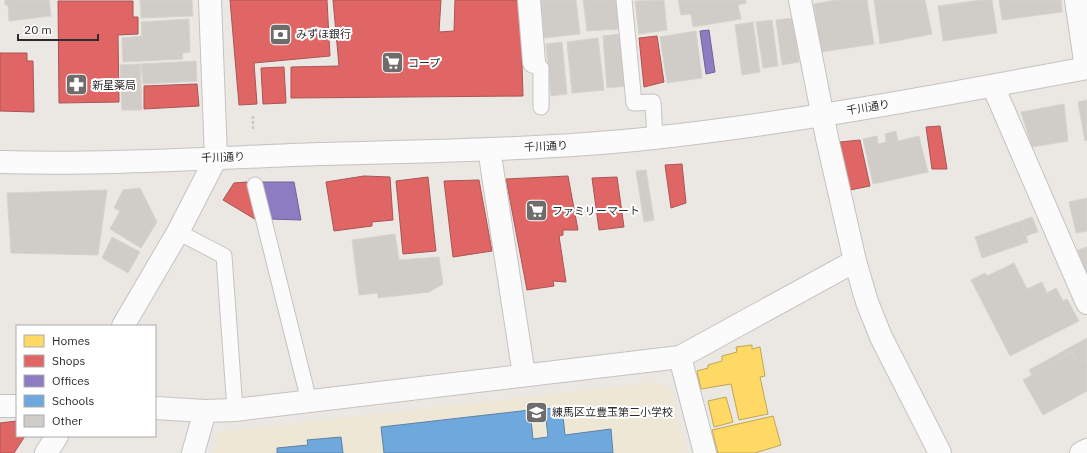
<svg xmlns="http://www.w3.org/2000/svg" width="1087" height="453" font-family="'IBM Plex Sans','Noto Sans JP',sans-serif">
<rect width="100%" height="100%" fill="#ebe7e2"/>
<path fill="#eee7d6" d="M657,382L672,391L687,453H213L219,432Z"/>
<path fill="#ffd966" stroke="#c0a555" d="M752,345V349L760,347L765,376L760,377L768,414L739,420L731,384L701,389L697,371L708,368V365L722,361V356L737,352L736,347Z
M726,397L733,422L714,427L708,401Z
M773,416L781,445L755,453H718L712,430Z"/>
<path fill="#e06666" stroke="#a55" d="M230,0H327L330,56L254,63L257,104L239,105Z
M333,0H441L439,32L454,31L455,0H520L523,96L291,98V67L339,66Z
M58,1H133V17H138V34L118,35L119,102L59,103Z
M657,36L664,82L644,87L639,38Z
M0,53H27V61H33L34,112L0,111Z
M284,67L286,103L263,104L261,68Z
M197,84L199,106L144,109V86Z
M940,126L947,169H932L926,127Z
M860,140L870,186L850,190L840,142Z
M682,164L686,203L671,208L665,165Z
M364,176L390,177L393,220L372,222V226L334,231L326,182Z
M568,176L578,230H563V235L559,236L566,282L553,281L554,286L527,290L506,179Z
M428,177L436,251L403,254L396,181Z
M617,177L624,227L599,230L592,178Z
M479,180L492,251L453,257L444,181Z
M247,182L258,221L223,200L234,183Z
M17,421V436H25L14,453H0V423Z"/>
<path fill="#8e7cc3" stroke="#716496" d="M709,30L715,72L706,74L700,31Z
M260,182H294L301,220L269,219Z"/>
<path fill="#6fa8dc" stroke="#5b83a7" d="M562,407L565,435L611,429L613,453H384L381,427L530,410L533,439L548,437L545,409Z
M341,437L343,453H277V448L308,445L307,440Z"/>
<path fill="#d0cdc9" stroke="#d6d3ce" d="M5,0H49L51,16L9,21L8,5H5Z
M140,0H192L193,16L141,18Z
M541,0H576L580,34L544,38Z
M583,0H617L619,29L587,31Z
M664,0L667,30L639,34L635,1Z
M678,0H746V3L738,5L741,19L693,27L691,14L681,15Z
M836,0H867L874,44L821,52L814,4Z
M874,0H925L932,34L880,44Z
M981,0H992L997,33L943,41L938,6Z
M999,0H1061L1062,12L1002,20Z
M793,18L799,62L782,65L776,20Z
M189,19L190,52L182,53L183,59L123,62L122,38L142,36L141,22Z
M772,20L778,66L763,68L756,22Z
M753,22L760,72L742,75L735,25Z
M696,31L702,78L667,83L660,37Z
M619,34L626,86L607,88L603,36Z
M598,38L604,90L572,93L567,42Z
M562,42L567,94L551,96L546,44Z
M196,61L197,81L143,84L141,64Z
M140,64L142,110H122L120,65Z
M1087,100V140L1085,141L1078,102Z
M1064,104L1068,141L1032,147L1021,112Z
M896,131L898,141L919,136L928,172L873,184L863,139L877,136L878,144L886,142L885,134Z
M646,170L654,220L644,222L636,171Z
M140,188L157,222L141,248L110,229L120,211L114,208L123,190Z
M107,190L98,255L11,253L7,193Z
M1087,198V231L1076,233L1069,202Z
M1032,217L1038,232L1026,236L1021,221Z
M1021,221L1028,242L982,258L975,237Z
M395,234L399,260L439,257L443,284L429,292L378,298V293L359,295L352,240Z
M112,237L140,252L128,273L102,258Z
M1087,247V280L1078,250Z
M1014,263L1027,289L1042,282L1047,293L1056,288L1063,301L1067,299L1079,321L1010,356L971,280L985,273L987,276Z
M1087,338V359L1079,364L1072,352L1032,375L1029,370Z
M1072,352L1079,364L1087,359V391L1043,415L1023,380Z"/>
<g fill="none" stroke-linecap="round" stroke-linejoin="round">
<defs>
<path id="service" d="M624,0L634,103L653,102L655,138
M534,62L541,68V107
M255,185L309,401
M178,232L224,256L235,410"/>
<path id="minor" d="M529,0L534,62
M800,0L827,138L855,261L867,302L881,337L940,453
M1076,0L1086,68
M993,86L1087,303
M489,149L524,375
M680,357L705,453
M0,406H17
M193,453L205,411
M1081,453L1087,450"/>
<path id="tertiary" d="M123,326L178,232L216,158L210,0
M155,408L205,411L235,410L680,357L855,261
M46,453L57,436"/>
<path id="secondary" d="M0,162C106,165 212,158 319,154C430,151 542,150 653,138C799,122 943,95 1087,68"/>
</defs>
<use href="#service" stroke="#c4c3c3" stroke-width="17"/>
<use href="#minor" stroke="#c4c3c3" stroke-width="24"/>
<use href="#tertiary" stroke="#c4c3c3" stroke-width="24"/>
<use href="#secondary" stroke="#c4c3c3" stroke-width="24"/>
<path stroke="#c8c8c7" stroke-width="2.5" stroke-dasharray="3 2" stroke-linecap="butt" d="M253,116V131"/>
<use href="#service" stroke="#fcfbfb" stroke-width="15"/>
<use href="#minor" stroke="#fcfbfb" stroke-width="22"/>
<use href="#tertiary" stroke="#fcfbfb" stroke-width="22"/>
<use href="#secondary" stroke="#fcfbfb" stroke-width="22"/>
</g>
<defs>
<symbol id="bank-square" viewBox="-11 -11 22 22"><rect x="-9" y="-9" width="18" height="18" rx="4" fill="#6f6d6c" stroke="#fff"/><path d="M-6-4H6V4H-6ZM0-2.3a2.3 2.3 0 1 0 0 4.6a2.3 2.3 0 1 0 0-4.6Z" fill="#fff"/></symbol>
<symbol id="supermarket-square" viewBox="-11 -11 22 22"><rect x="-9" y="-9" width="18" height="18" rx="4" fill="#6f6d6c" stroke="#fff"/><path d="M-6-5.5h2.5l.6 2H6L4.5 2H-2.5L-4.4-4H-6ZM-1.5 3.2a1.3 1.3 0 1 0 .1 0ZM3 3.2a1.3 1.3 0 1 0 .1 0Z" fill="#fff"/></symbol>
<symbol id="pharmacy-square" viewBox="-11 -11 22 22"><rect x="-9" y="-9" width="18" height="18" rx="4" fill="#6f6d6c" stroke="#fff"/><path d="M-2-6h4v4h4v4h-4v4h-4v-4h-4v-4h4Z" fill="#fff"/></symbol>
<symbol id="school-square" viewBox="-11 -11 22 22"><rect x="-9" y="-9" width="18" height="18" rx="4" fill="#6f6d6c" stroke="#fff"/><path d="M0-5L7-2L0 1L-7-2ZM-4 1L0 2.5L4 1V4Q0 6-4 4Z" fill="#fff"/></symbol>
</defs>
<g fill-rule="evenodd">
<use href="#bank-square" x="268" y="22" width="25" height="25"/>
<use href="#supermarket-square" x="380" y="50" width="25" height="25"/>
<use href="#pharmacy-square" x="64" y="72" width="25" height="25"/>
<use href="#supermarket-square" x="524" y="198" width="25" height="25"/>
<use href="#school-square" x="524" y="400" width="25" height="25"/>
</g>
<g text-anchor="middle" stroke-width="4" stroke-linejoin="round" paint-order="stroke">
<g font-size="11" fill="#2c2c2c" stroke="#fff" text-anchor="start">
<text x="296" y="38">みずほ銀行</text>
<text x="408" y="67">コープ</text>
<text x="92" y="89">新星薬局</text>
<text x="552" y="215">ファミリーマート</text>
<text x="552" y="416">練馬区立豊玉第二小学校</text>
</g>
<g font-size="11" fill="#2c2c2c" stroke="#fff">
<text transform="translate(868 107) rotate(-9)" y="4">千川通り</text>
<text transform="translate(546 146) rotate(-3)" y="4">千川通り</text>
<text transform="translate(223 157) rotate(-2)" y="4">千川通り</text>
</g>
</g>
<rect x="16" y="325" width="140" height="112" fill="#ffffff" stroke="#ababab"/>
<rect x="24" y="335" width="20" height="12" fill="#ffd966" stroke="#ababab"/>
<text x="52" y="345" font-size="12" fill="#2c2c2c">Homes</text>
<rect x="24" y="355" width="20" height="12" fill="#e06666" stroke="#ababab"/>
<text x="52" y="365" font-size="12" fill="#2c2c2c">Shops</text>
<rect x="24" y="375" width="20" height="12" fill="#8e7cc3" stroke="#ababab"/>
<text x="52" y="385" font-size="12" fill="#2c2c2c">Offices</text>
<rect x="24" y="395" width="20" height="12" fill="#6fa8dc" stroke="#ababab"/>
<text x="52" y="405" font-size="12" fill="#2c2c2c">Schools</text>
<rect x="24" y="415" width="20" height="12" fill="#d0cdc9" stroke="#ababab"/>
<text x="52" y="425" font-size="12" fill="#2c2c2c">Other</text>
<path d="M18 34v6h80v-6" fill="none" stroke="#2c2c2c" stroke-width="2"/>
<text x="24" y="34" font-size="12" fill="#2c2c2c" stroke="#ffffff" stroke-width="3" paint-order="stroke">20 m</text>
</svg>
